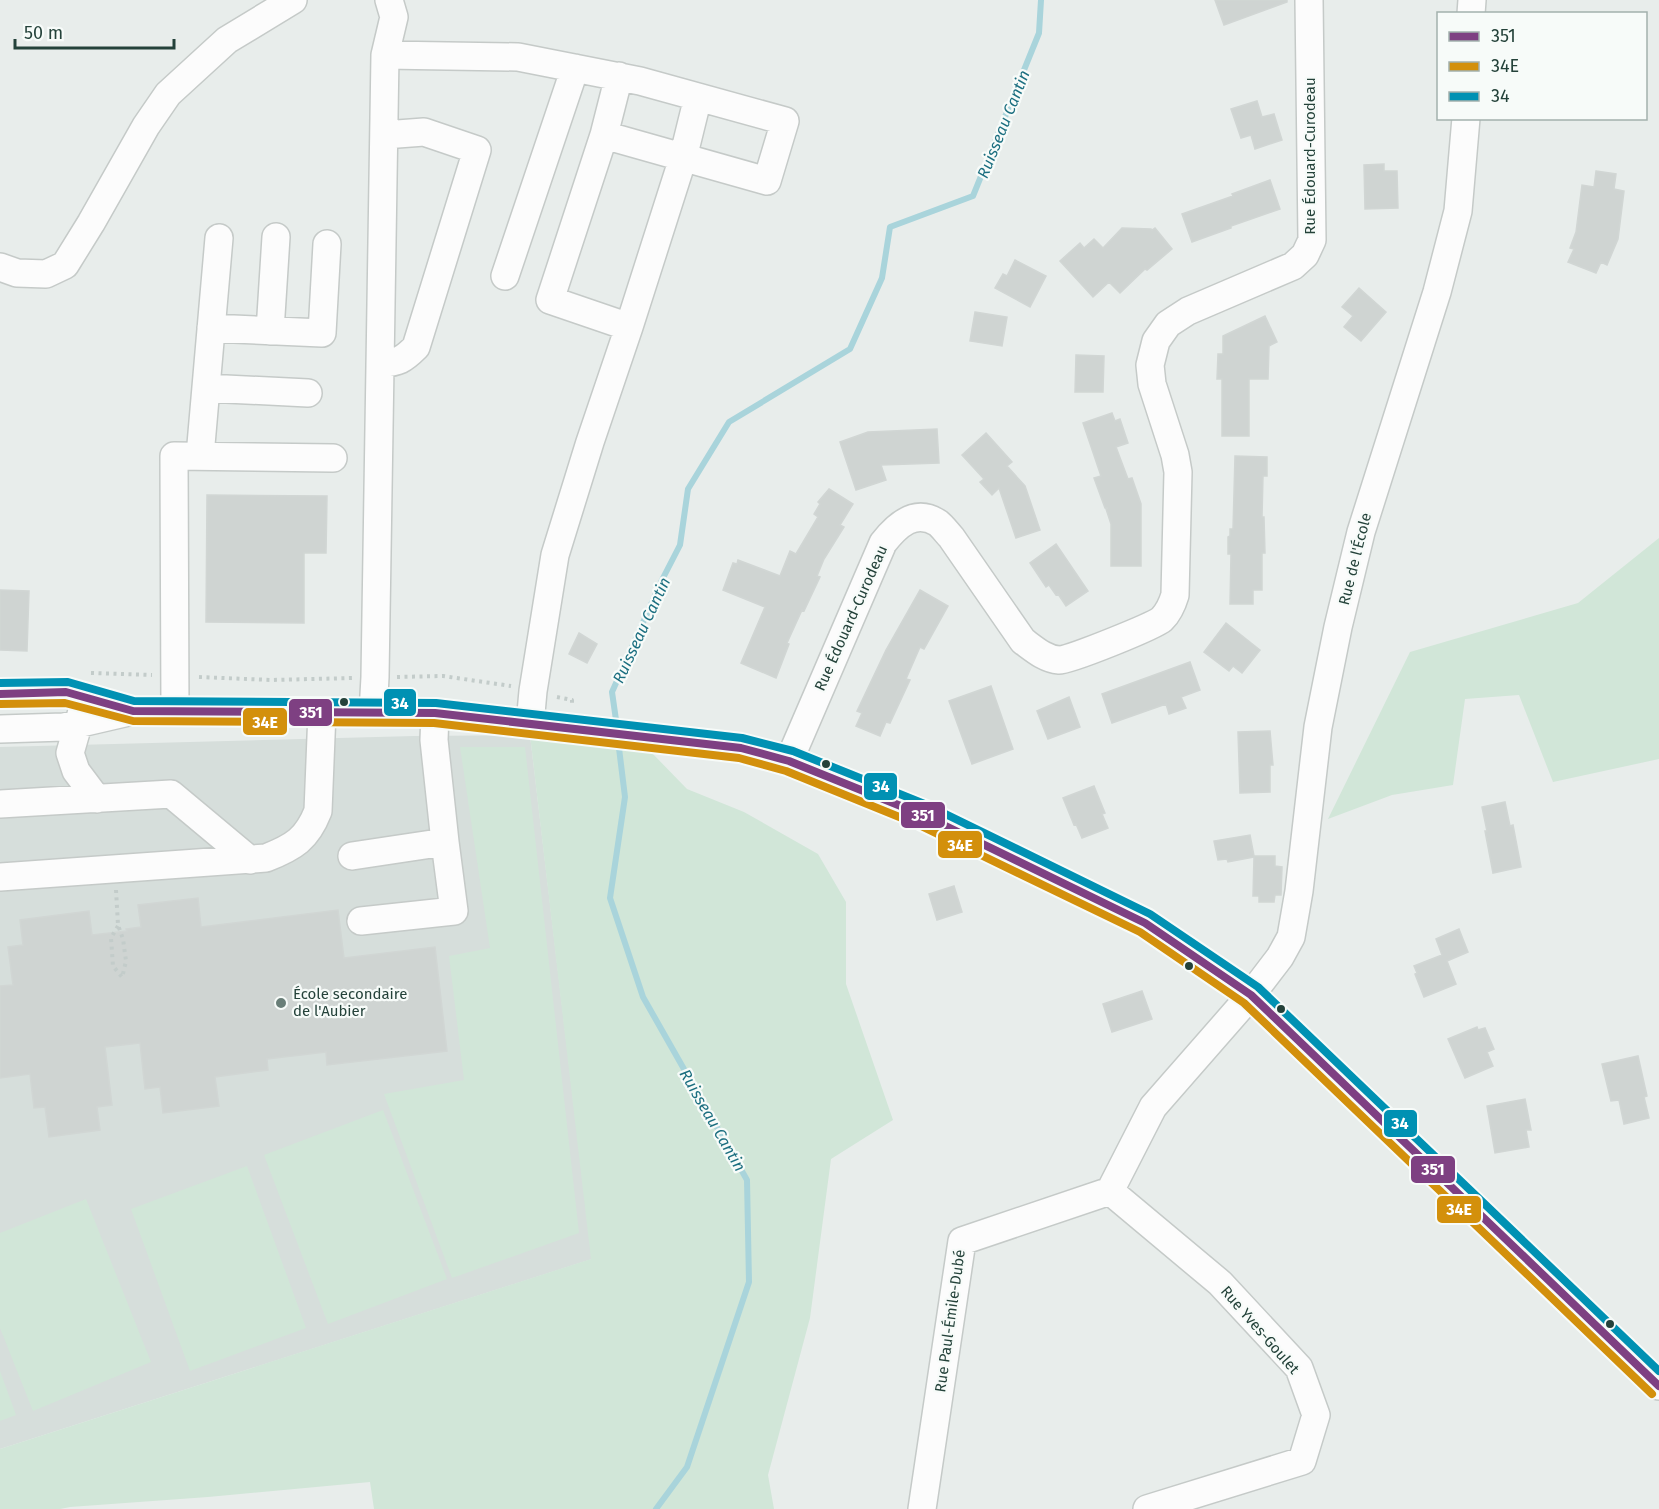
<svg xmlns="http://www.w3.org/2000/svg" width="1659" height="1509" font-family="'Fira Sans',sans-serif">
<rect width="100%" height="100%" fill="#e8edeb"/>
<path fill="#d6dedb" d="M530,735L592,1259L0,1449V747L414,736Z"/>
<path fill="#d1e6d8" d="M1659,538V759L1553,782L1519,695L1465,699L1453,785L1392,795L1328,819L1410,652L1578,603Z
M530,735L652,753L687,789L744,812L818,854L846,902V984L893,1120L831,1159L810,1318L768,1475L774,1509H374L370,1482L208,1497L70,1507L60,1509H0V1449L591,1259Z
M460,747H525L579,1233L452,1278L384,1094L464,1080L449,956L490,948Z
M383,1110L447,1279L328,1324L264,1155Z
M247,1166L306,1328L190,1371L131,1209Z
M86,1199L151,1362L33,1411L0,1328V1233Z
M0,1371L16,1415L0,1421Z"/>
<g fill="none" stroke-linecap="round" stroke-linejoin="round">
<path stroke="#a9d4db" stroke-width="6" d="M617,727L612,692L662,580L680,545L688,489L729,422L850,349L882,278L890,227L973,196L1039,33L1041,0
M618,740L625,797L610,898L643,997L747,1180L749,1282L687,1467L656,1509"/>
</g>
<path fill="#cfd4d2" stroke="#d1d6d4" stroke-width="1.5" d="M1215,0H1287V2L1224,25Z
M1257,101L1262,117L1274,114L1282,140L1255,149L1251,135L1241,138L1231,109Z
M1384,164V171H1397L1398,208L1365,209L1364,165Z
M1596,171L1616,174L1614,189L1624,191L1618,239L1607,265L1601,262L1596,273L1568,262L1574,249L1570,248L1576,232L1582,185L1594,187Z
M1270,180L1280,209L1231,226V228L1192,242L1182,214L1233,196L1232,194Z
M1122,228L1151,229L1152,230L1155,228L1172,249L1147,270L1145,269L1120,293L1109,282L1093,297L1060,261L1080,243L1084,248L1094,239L1103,248Z
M1015,260L1046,276L1030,307L995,288L1003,274L1007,276Z
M1359,288L1386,312L1361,341L1344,327L1353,316L1342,307Z
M975,312L1007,317L1002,346L970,341Z
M1265,316L1277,342L1269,346L1268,379H1249V436H1222V379H1217L1218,354H1223V336Z
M1076,355L1104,356L1103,392H1075Z
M1112,413L1115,421L1120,419L1128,443L1116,447L1128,479L1132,478L1141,504V566H1111V524L1106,509L1108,508H1105L1094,478L1101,476L1083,423Z
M937,429L939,463L881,465L886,480L856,490L840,442L868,432Z
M986,433L1012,462L1007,466L1025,486L1040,530L1016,538L999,488L992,495L980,482L984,479L962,455Z
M1235,456L1267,457V476H1263L1262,517H1264L1265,553H1262V590H1253V604H1230L1231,554H1228V537L1230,536V529H1233Z
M829,489L853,504L840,525L844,527L824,559L817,576L820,577L804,611L802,610L787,643L789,644L776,678L741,663L765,607L723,590L733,563L737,564L738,560L780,576L790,551L796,554L818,517L814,514L820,504L818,502Z
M207,495L327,496L326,553H304V623L206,622Z
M1056,544L1088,591L1066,606L1058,594L1056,595L1049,585L1046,587L1030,563Z
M0,590L29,591L27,651L0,650Z
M920,590L948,606L924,649L920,647L906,679L910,680L890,723L886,722L880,736L856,726L862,713L857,711L886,650Z
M1226,623L1260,650L1242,673L1233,666L1229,671L1204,652Z
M579,633L597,644L587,663L569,654Z
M1190,662L1200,690L1181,697L1186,708L1169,714L1166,704L1112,723L1102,694Z
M991,686L1013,749L972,764L949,701Z
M1069,697L1080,727L1048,739L1037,711Z
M1270,731L1273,765H1270V792L1240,793L1238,732Z
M1094,786L1105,813L1102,814L1108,828L1082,838L1076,824L1074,825L1063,798Z
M1505,802L1510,826L1513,825L1521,867L1493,873L1485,831H1487L1482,807Z
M1250,835L1254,856H1275V866L1282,867L1281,895H1275L1274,902H1259V896H1253L1254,857L1228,862L1227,859L1218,860L1214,841Z
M954,886L962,912L937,920L929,894Z
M198,898L201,927L338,910L344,958L435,947L447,1051L327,1065L326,1052L267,1059L268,1070L215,1077L219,1106L163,1113L160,1087L145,1089L140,1043L105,1047L112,1105L97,1107L100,1130L49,1137L45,1107L34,1108L30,1074L0,1078V986L13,985L8,947L23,945L20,920L89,911L92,935L127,931L126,929L141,927L138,905Z
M1459,929L1468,952L1447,961L1456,984L1424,997L1415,974L1417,973L1414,966L1442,955L1436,939Z
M1142,991L1152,1019L1112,1032L1103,1004Z
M1477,1027L1478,1030L1485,1028L1494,1049L1487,1052L1493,1066L1465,1078L1448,1039Z
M1638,1056L1647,1096L1644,1097L1649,1118L1624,1124L1619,1100L1611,1101L1602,1064Z
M1525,1099L1531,1130H1526L1529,1147L1495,1153L1487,1106Z"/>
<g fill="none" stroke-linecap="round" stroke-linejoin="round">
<defs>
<path id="minor" d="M1471,14L1472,0
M385,55L394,17L389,0
M604,135L619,76
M0,267L17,273L46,274L65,265L91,223L146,126L168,94L227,40L293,0
M505,276L575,68
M211,328L322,333L327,244
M270,331L276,237
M380,364C399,362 403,360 416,347L477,150L424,132L384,135
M206,388L308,393
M200,456L219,238
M0,694L66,692L132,711
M82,711L70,753L76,771L97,799
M175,711L174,456L333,458
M373,713L375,677L385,55L518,57L640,81L785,121L767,181L604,135L550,300L629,327L683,158L698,97
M530,724L533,691L555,555L590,442L629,327
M0,729L64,727L133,711L435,713L741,748L789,761L923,815L1145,923L1251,995L1659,1386
M789,761L883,543C897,525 915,508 938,523C943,527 947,533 951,537L1023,641C1034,649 1045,659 1059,660C1070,660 1154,626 1162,619C1169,612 1172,605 1175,595L1178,472L1175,455L1152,384L1150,365L1156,341L1168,324L1188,311L1293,266L1305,255L1312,240L1309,0
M0,804L171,794L250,860
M352,856L445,842L434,740L435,713
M0,877L266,858C294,847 307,839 318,811L322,712
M361,921L454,911L445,842
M1110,1191L1220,1283L1299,1368L1316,1415L1302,1461L1147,1509
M922,1509L962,1241L1110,1191L1153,1107L1251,995L1280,957L1291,937L1299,891L1318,727L1338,627L1361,532L1437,292L1458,211L1466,118"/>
</defs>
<use href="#minor" stroke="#c5cac8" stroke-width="30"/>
<path stroke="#c3ccca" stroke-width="4" stroke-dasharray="3 4.5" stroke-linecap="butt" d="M91,673L152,675
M199,677L271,680L353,678
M397,677L443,676L511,686
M557,697L572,700V707
M116,890L118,925L123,939L126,961L122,978
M118,926L111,938L113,966L122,977"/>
<use href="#minor" stroke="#fcfcfc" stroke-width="27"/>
<defs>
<path id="bus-1" d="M0,694L66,692L133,711L435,713L741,748L789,761L923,815L1145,923L1251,995L1659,1386"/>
<path id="bus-2" d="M0,704L65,703L133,721L434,723L739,758L786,771L919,825L1140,932L1244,1003L1652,1394"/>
<path id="bus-3" d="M0,683L68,682L134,701L436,703L742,738L793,751L927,805L1150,914L1258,987L1659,1371"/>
</defs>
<use href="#bus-1" stroke="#f7fbf9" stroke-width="12"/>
<use href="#bus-2" stroke="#f7fbf9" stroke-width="12"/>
<use href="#bus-3" stroke="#f7fbf9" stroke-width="12"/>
<use href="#bus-1" stroke="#7e4082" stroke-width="8"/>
<use href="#bus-2" stroke="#d3900c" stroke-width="8"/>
<use href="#bus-3" stroke="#0091b3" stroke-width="8"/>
</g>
<g fill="#24423a" stroke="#f7fbf9" stroke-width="2">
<circle cx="344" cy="702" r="5"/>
<circle cx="826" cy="764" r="5"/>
<circle cx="1189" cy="966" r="5"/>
<circle cx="1281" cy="1009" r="5"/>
<circle cx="1610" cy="1324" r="5"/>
</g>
<circle fill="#697e78" stroke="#f7fbf9" stroke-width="2" cx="281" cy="1003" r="6"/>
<g text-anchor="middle" stroke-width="4.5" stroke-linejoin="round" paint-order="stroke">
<g font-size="15" fill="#24423a" stroke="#f7fbf9">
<text transform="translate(1310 156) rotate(-90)" y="5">Rue Édouard-Curodeau</text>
<text transform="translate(1355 559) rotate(-76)" y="5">Rue de l'École</text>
<text transform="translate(851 618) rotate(-66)" y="5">Rue Édouard-Curodeau</text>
<text transform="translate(950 1321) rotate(-82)" y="5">Rue Paul-Émile-Dubé</text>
<text transform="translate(1260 1330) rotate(49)" y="5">Rue Yves-Goulet</text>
</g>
<g font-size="15" fill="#24423a" stroke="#f7fbf9" text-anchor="start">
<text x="293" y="999">École secondaire<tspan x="293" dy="17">de l'Aubier</tspan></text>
</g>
<g font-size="16" font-style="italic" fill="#1c6f80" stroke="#f7fbf9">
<text transform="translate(1003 124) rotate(-68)" y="6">Ruisseau Cantin</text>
<text transform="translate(641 630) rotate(-65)" y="6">Ruisseau Cantin</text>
<text transform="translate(713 1120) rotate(60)" y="6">Ruisseau Cantin</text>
</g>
</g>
<g stroke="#f7fbf9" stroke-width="2">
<rect x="383" y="688" width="34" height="29" rx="6" fill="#0091b3"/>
<rect x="288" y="698" width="45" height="29" rx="6" fill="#7e4082"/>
<rect x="242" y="707" width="46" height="29" rx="6" fill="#d3900c"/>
<rect x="863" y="772" width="35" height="29" rx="6" fill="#0091b3"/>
<rect x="900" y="801" width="46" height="28" rx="6" fill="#7e4082"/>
<rect x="937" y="830" width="46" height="29" rx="6" fill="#d3900c"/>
<rect x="1383" y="1109" width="35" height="29" rx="6" fill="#0091b3"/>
<rect x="1410" y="1155" width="46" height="29" rx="6" fill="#7e4082"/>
<rect x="1436" y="1195" width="46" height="29" rx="6" fill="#d3900c"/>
</g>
<g font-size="16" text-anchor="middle" font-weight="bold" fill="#fff">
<text x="400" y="709">34</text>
<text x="311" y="718">351</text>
<text x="265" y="728">34E</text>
<text x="881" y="792">34</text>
<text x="923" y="821">351</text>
<text x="960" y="851">34E</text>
<text x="1400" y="1129">34</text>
<text x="1433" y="1175">351</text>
<text x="1459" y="1215">34E</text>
</g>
<rect x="1437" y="12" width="210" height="108" fill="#f7fbf9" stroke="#a3b1ad" stroke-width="1.5"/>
<rect x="1449" y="32" width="30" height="9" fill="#7e4082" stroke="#a3b1ad" stroke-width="1.5"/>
<text x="1491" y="42" font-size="18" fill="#24423a">351</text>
<rect x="1449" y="62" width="30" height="9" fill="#d3900c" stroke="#a3b1ad" stroke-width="1.5"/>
<text x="1491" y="72" font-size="18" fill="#24423a">34E</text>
<rect x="1449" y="92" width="30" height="9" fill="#0091b3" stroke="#a3b1ad" stroke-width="1.5"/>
<text x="1491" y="102" font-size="18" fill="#24423a">34</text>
<path d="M15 39v9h159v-9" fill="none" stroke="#24423a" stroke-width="3"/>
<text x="24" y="39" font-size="18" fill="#24423a" stroke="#f7fbf9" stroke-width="4.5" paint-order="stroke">50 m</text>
</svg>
